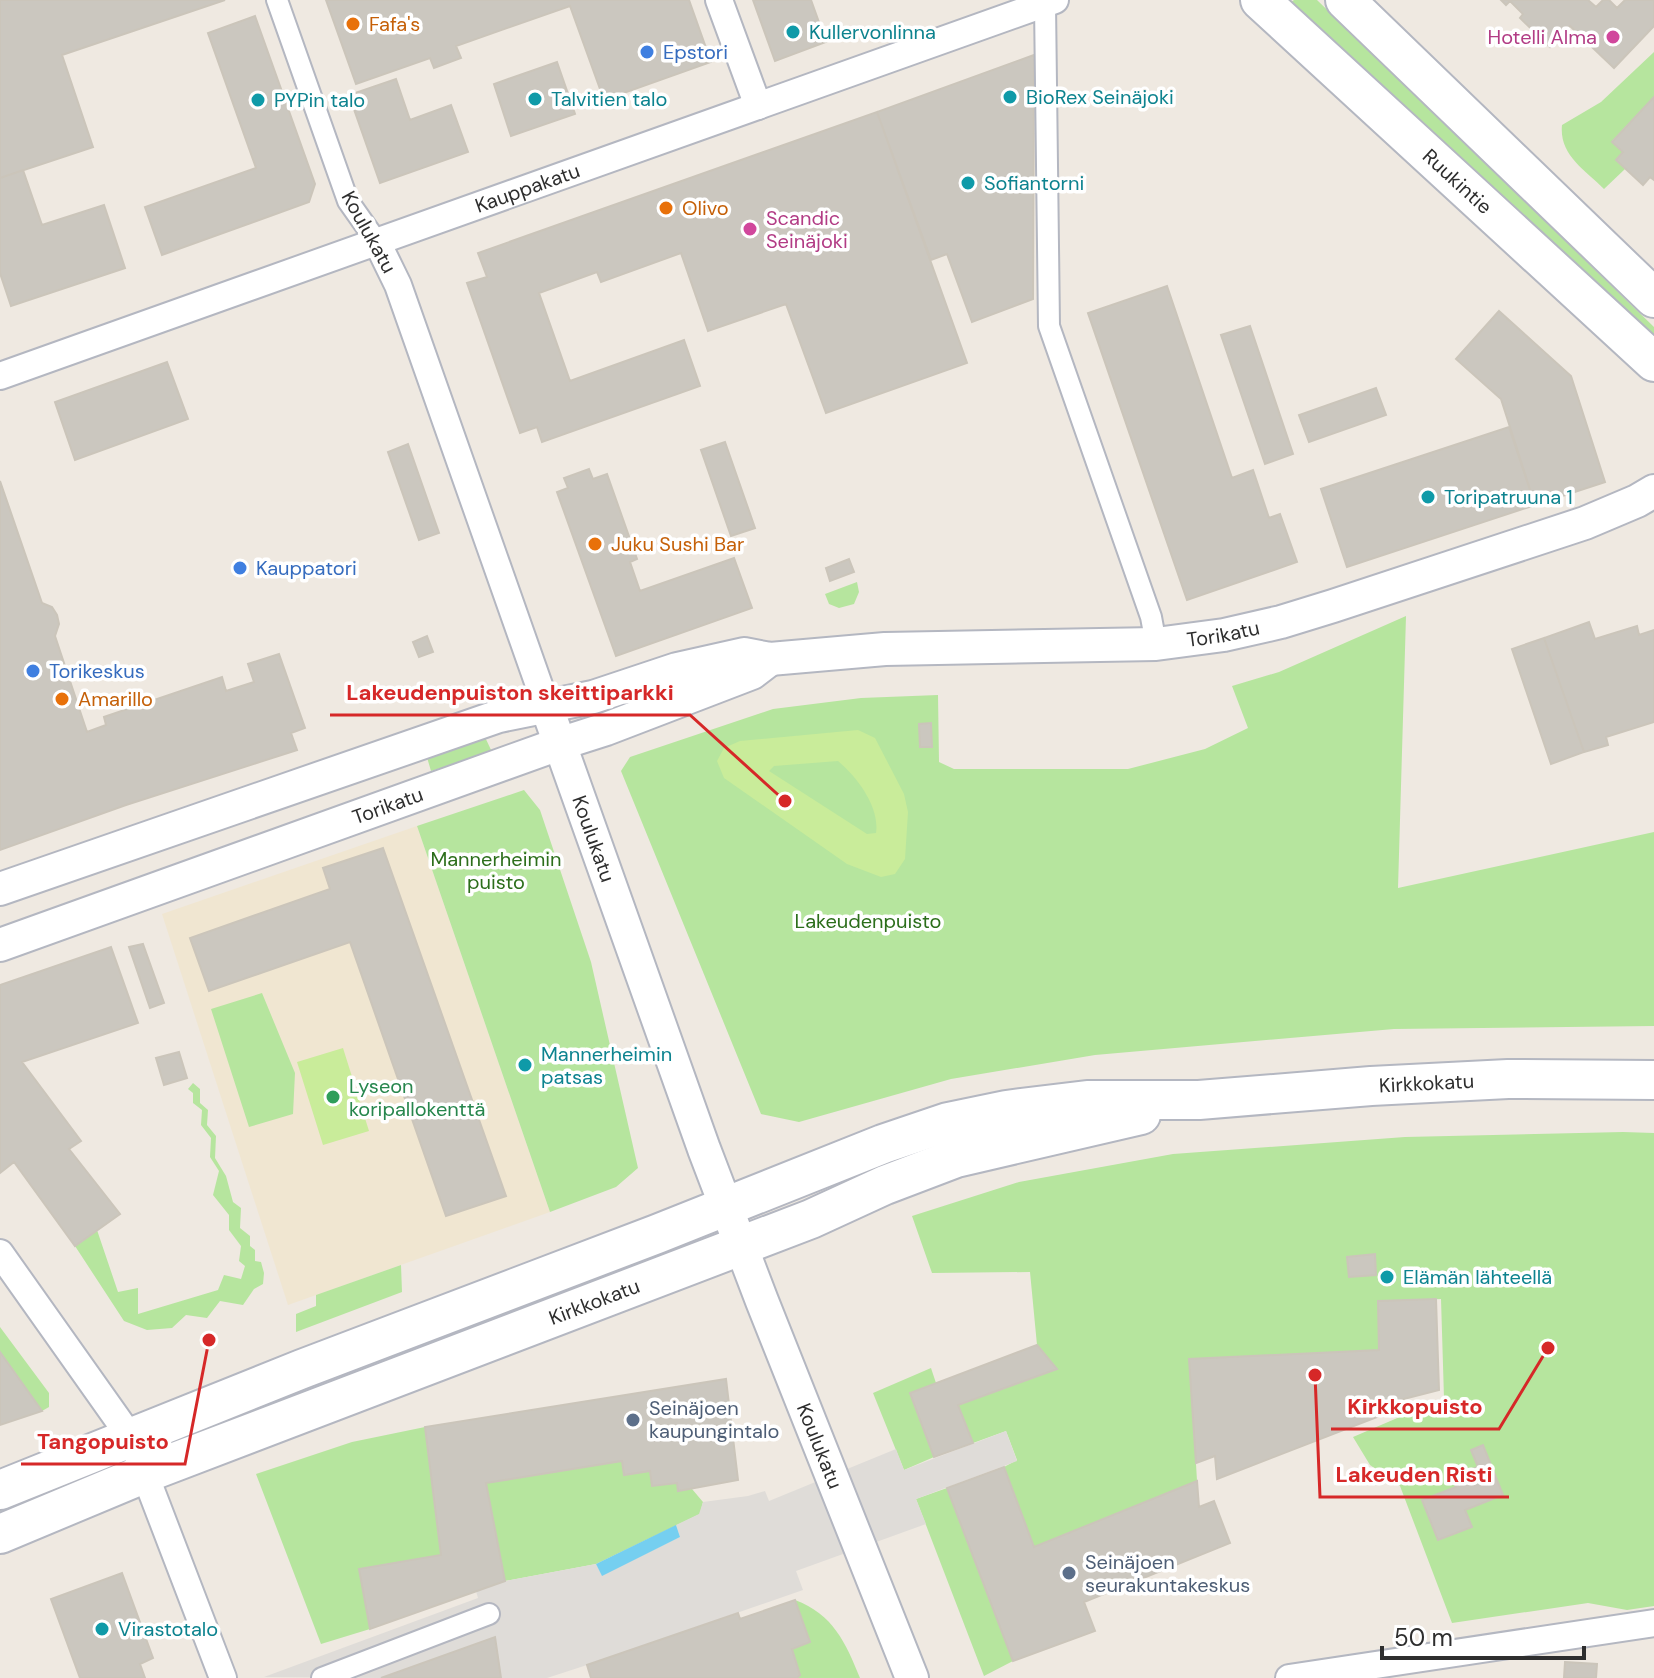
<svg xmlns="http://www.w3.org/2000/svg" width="1654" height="1678" font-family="'DM Sans',sans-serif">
<rect width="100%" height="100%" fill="#efe9e1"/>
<path fill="#f0e6d1" d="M417,826L550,1212L288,1305L162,914Z"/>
<path fill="#b6e59e" d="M1294,0H1317L1654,327V342L1453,162L1291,2Z
M1654,52V97L1612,141L1623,152L1616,160L1625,169L1604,189C1584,169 1559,155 1562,125L1601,102Z
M857,582L859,592L854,604L839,608L829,604L825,594Z
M1406,616L1398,888L1654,832V1026L1394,1029L1095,1055L951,1079L799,1122L761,1114L621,771L630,757L773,709L861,698L938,695L939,762L954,769H1128L1205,749L1248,728L1232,686L1279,672Z
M484,735L492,752L431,771L426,754Z
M524,790L540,810L591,962L638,1168L616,1187L550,1212L417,826Z
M262,993L295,1073L293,1114L249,1127L211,1009Z
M193,1083L200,1089V1103L208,1110L207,1125L216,1136L215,1158L226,1176L233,1202L241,1208L240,1228L250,1236V1246L255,1250V1261L261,1262L264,1273L263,1284L254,1289L243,1305L220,1301L207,1318L186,1315L172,1328L147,1330L124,1321L75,1246L97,1230L118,1292L138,1288V1314L218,1290L224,1275L241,1279L245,1266L239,1261L241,1246L229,1230V1215L213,1195L219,1171L210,1157L211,1138L201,1125L202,1110L193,1103V1093L188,1089Z
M1623,1132L1654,1133V1606L1627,1610L1588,1603L1452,1623L1400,1486L1370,1465L1353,1437L1444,1398L1441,1299L1378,1302L1379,1350L1190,1360L1197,1481L1034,1547L1004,1467L1017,1460L1006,1431L973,1443L958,1405L1057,1369L1037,1345L1030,1272L932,1273L912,1216L1019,1182L1173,1154L1405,1137Z
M401,1265L402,1292L296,1332V1314L316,1306V1295Z
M0,1327L49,1393V1407L42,1411L0,1352Z
M931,1368L936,1383L910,1393L934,1457L904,1470L873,1393Z
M425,1427L441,1555L359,1569L370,1629L321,1644L256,1474L352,1442Z
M622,1461L625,1475L650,1471L652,1486L677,1483L678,1491L692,1489L703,1502L700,1514L596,1564L505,1581L486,1483Z
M947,1488L1013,1661L984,1676L916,1499Z
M795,1600C833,1614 846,1643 860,1678H797L800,1675L792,1649L810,1642Z"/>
<path fill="#c9ec9a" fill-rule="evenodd" d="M858,730L875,738L904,794L908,812L905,859L895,874L881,877L847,864L724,778L717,761L724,748L740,741ZM838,761C857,777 880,807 876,833L867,834L769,771L774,766Z
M343,1048L369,1131L323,1145L297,1062Z"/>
<path fill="#dfdcd8" d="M1006,1431L1017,1461L916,1499L926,1524L796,1571L803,1590L587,1665L547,1678H501L494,1638L381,1678L264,1677L478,1598L476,1591L505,1581L596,1564L602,1575L680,1537L676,1525L699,1514L703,1502L748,1496L765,1491L769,1501L896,1449L904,1470Z"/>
<path fill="#75cff0" d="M676,1525L680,1537L602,1576L596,1564Z"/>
<path fill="#cbc7bf" stroke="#cbc5ba" stroke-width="2" d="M0,0H225L62,55L93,147L0,178Z
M326,0H689L711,62L604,100L570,6L456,46L461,58L434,68L430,58L356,84Z
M753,0H811L826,42L775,61Z
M1501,0H1588L1596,7L1603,0H1609L1617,8L1625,0H1654V26L1614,68L1570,26L1550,47L1520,18L1523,14L1510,1L1506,5Z
M255,16L315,184L309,202L162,255L145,207L256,168L208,33Z
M1034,55L1033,299L972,322L947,254L931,260L877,112Z
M557,62L575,114L511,136L494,84Z
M396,79L410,120L451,105L468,152L380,183L349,95Z
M1654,97V180L1650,177L1643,185L1616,160L1623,152L1612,142Z
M877,112L967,363L826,413L786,304L708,331L681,253L601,282L597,272L539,293L570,381L684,340L700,386L542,442L537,427L520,433L467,283L487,277L478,253Z
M23,170L42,225L104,205L125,268L11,306L0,273V178Z
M1167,286L1232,478L1253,470L1269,518L1280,514L1297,562L1187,600L1088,313Z
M1499,311L1571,376L1605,482L1535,505L1501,399L1456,359Z
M1250,326L1293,454L1265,464L1221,335Z
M167,362L188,419L75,460L55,402Z
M1376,388L1386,415L1309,442L1299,415Z
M1509,427L1535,505L1347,567L1321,489Z
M725,442L755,528L731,536L701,450Z
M408,444L439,533L419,540L388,452Z
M589,469L593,479L607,474L637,559L630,562L640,591L734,558L752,608L616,656L557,492L568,488L564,478Z
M0,481L42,603L52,607L57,615L59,624L55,636L87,732L106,725L104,717L222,677L226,691L254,682L248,664L279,654L305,728L291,733L297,750L126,805L0,850Z
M849,559L854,572L830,581L826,568Z
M1589,622L1595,639L1637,626L1639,635L1654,630V722L1606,737L1608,745L1584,752L1544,638Z
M427,636L433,652L419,657L413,642Z
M1544,638L1584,752L1551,764L1512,649Z
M931,723L932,747H920L919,724Z
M383,848L506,1196L446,1216L350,942L209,991L190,938L330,889L323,868Z
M143,944L164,1003L150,1008L129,947Z
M111,947L138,1023L22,1062L81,1141L69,1149L120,1214L75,1246L14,1162L0,1173V985Z
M179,1052L187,1078L164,1085L156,1058Z
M1375,1254L1376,1275L1349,1277L1347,1257Z
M1436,1299L1439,1390L1392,1402L1390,1412L1217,1479L1215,1456L1196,1463L1189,1359L1379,1350L1378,1301Z
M1037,1345L1057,1369L958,1405L973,1443L934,1457L910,1393Z
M0,1352L42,1411L0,1425Z
M726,1379L738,1480L678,1491L677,1483L652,1486L650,1471L624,1475L622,1461L486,1483L505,1581L370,1629L359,1569L441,1555L425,1427Z
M1483,1445L1503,1495L1465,1510L1472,1527L1438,1540L1422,1500L1456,1487L1452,1477L1478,1467L1471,1450Z
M1004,1467L1034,1547L1197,1481L1199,1507L1214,1501L1230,1543L1084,1602L1095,1631L1013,1661L947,1488Z
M122,1573L153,1658L140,1664L145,1678H80L51,1599Z
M795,1600L810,1642L792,1649L800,1675L797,1678H591L587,1665L738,1613L740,1619Z
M495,1637L501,1678H381Z
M1565,1662L1597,1664L1596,1678H1564Z"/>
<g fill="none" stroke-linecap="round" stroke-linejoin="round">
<defs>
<path id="pedestrian" d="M277,0L348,201L377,242
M1045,4L1049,326L1151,617L1156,644
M322,1678L489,1614"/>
<g id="minor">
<path d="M719,0L758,106"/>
<path d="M377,242L398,285L546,705"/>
<path id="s1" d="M0,376L1055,0"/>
<path d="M0,1253L131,1438L223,1678"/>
<path d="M1289,1678L1654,1623"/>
</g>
<g id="tertiary">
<path id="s2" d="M546,705L704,1149L762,1301L912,1678"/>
<path id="s3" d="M0,889L499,716L593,697L677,669L744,654L770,659L885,649L1156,644L1224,635L1281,622L1333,606L1585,523L1637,501L1654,491"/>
<path id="s4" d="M0,945L559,744L606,729L752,673L769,660"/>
</g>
<g id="secondary">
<path id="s5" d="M1260,0L1654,362"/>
<path d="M1345,0L1654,298"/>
<path id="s6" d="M0,1490L302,1369L657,1234L883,1144L948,1122L1006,1110L1087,1100H1199L1371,1086L1508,1079L1654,1080"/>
<path id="s7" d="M0,1534L146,1473L811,1219L885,1185L956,1158L1141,1115"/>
</g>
</defs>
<use href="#pedestrian" stroke="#b4b7c1" stroke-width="24"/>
<use href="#minor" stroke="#b4b7c1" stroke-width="30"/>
<use href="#tertiary" stroke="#b4b7c1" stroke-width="36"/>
<use href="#secondary" stroke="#b4b7c1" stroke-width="42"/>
<use href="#pedestrian" stroke="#fff" stroke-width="20"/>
<use href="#minor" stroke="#fff" stroke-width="26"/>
<use href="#tertiary" stroke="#fff" stroke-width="32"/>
<use href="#secondary" stroke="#fff" stroke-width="38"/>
</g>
<g fill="#e8710a" stroke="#fff" stroke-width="3">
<circle cx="353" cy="24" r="8"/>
<circle cx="666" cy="208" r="8"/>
<circle cx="595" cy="544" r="8"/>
<circle cx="62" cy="699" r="8"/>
</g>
<g fill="#0f9aa8" stroke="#fff" stroke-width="3">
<circle cx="793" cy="32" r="8"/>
<circle cx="1010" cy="97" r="8"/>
<circle cx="535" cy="99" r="8"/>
<circle cx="258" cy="100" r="8"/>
<circle cx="968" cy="183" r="8"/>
<circle cx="1428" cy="497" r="8"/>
<circle cx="525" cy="1065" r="8"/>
<circle cx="1387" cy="1277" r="8"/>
<circle cx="102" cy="1629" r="8"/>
</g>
<g fill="#d1479c" stroke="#fff" stroke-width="3">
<circle cx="1613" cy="37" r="8"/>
<circle cx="750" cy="229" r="8"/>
</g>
<g fill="#3f7fe0" stroke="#fff" stroke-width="3">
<circle cx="647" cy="52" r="8"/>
<circle cx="240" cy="568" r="8"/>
<circle cx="33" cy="671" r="8"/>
</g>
<circle fill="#2e9e5b" stroke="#fff" stroke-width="3" cx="333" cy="1097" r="8"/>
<g fill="#5c6f8a" stroke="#fff" stroke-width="3">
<circle cx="633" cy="1420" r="8"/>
<circle cx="1069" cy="1573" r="8"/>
</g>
<g text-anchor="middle" stroke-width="7" stroke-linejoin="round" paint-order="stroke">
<g font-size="20" fill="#c56008" stroke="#fff" text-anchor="start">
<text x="369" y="31">Fafa's</text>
<text x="682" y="215">Olivo</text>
<text x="611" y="551">Juku Sushi Bar</text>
<text x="78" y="706">Amarillo</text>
</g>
<g font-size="20" fill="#0d838f" stroke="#fff" text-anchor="start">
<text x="809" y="39">Kullervonlinna</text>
<text x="1026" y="104">BioRex Seinäjoki</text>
<text x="551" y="106">Talvitien talo</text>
<text x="274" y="107">PYPin talo</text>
<text x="984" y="190">Sofiantorni</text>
<text x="1444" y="504">Toripatruuna 1</text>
<text x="541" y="1061">Mannerheimin<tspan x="541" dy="23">patsas</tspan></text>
<text x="1403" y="1284">Elämän lähteellä</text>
<text x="118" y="1636">Virastotalo</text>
</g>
<g font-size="20" fill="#b23c85" stroke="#fff" text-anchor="end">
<text x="1597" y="44">Hotelli Alma</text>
<text x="766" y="225" text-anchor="start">Scandic<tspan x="766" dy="23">Seinäjoki</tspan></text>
</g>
<g font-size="20" fill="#366cbe" stroke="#fff" text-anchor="start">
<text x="663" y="59">Epstori</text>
<text x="256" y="575">Kauppatori</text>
<text x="49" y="678">Torikeskus</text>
</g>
<g font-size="20" fill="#2e2e2e" stroke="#fff">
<text dy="7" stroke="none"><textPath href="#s5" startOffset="268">Ruukintie</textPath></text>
<text dy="7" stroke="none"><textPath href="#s1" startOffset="560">Kauppakatu</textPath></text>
<text transform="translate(369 232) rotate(61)" y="7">Koulukatu</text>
<text dy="7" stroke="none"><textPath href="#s3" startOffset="1262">Torikatu</textPath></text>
<text dy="7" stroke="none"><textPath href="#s4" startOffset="412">Torikatu</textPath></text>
<text dy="7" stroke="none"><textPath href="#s2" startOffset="142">Koulukatu</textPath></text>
<text dy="7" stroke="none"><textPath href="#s6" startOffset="1498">Kirkkokatu</textPath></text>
<text dy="7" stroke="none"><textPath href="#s7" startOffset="638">Kirkkokatu</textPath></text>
<text dy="7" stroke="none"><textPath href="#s2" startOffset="790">Koulukatu</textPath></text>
</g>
<g font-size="20" fill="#2c6e1b" stroke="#fff">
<text x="496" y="866">Mannerheimin<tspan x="496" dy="23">puisto</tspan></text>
<text x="868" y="928">Lakeudenpuisto</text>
</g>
<g font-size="20" fill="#27864d" stroke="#fff" text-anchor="start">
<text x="349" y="1093">Lyseon<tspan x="349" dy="23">koripallokenttä</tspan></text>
</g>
<g font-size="20" fill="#4e5e75" stroke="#fff" text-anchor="start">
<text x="649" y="1415">Seinäjoen<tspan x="649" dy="23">kaupungintalo</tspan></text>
<text x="1085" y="1569">Seinäjoen<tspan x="1085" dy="23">seurakuntakeskus</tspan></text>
</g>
</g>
<path fill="none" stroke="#d62828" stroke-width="3" d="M785 801L690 715H330M1548 1348L1499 1429H1331M209 1340L185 1464H21M1315 1375L1320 1497H1509"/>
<g fill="#d62828" stroke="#fff" stroke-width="3">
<circle cx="785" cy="801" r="8"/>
<circle cx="1548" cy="1348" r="8"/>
<circle cx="209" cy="1340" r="8"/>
<circle cx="1315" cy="1375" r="8"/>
</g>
<g font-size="22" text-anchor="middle" font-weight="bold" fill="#d62828" stroke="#fff" stroke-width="7" stroke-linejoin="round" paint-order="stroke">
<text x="510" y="700">Lakeudenpuiston skeittiparkki</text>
<text x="1415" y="1414">Kirkkopuisto</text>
<text x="103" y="1449">Tangopuisto</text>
<text x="1414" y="1482">Lakeuden Risti</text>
</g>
<path d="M1382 1646v12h202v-12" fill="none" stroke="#2e2e2e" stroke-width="4"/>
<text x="1394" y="1646" font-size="24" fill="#2e2e2e" stroke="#ffffff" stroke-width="6" paint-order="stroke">50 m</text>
</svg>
